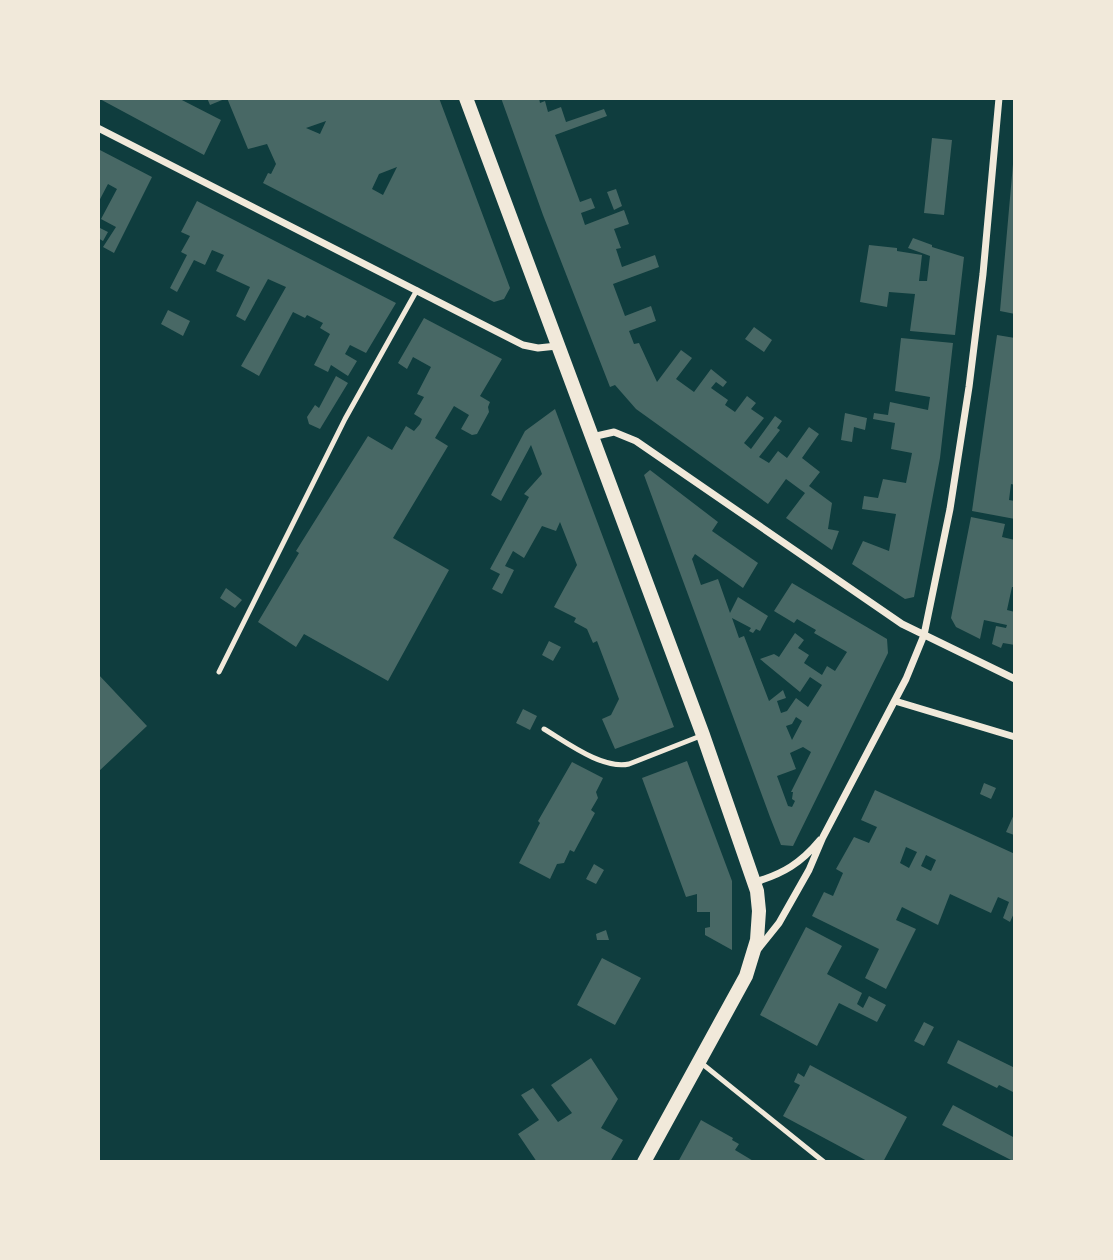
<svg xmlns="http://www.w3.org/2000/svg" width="1113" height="1260" font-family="'Exo 2',sans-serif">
<rect width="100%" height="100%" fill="#0f3d3e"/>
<path fill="#486865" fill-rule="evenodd" d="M98,98H178L221,120L204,155Z
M207,98H439L510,288L504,299L494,302L263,183L268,173L271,174L276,164L267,144L248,149L227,98L210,105ZM326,121L320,134L306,128ZM397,167L383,195L372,189L379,174Z
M501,98H539L540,103L545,101L548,112L561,107L566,122L604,109L607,116L555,135L580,202L591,198L595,208L581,213L585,225L624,210L629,224L614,229L621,248L616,249L622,267L655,255L659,267L613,284L625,316L651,306L656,321L629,331L634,344L639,343L657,382L681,350L692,358L676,379L694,392L711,369L727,382L723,387L716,382L711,388L728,400L725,405L735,412L747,396L756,403L751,409L764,418L744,443L751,449L775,416L782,421L777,428L780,430L759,457L769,463L778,451L787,458L809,427L819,434L802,458L820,472L809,486L832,503L828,529L839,531L832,550L786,518L805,493L786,479L768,504L636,409L615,385L610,387L543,215Z
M932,138L952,140L944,215L924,213Z
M98,149L152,177L114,253L103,247L116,227L101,219L117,189L108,184L98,203Z
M1013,164L1015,165V314L1000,311Z
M616,189L622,206L614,210L607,192Z
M197,201L396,303L366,353L350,345L345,354L357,361L348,376L331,365L328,372L314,365L330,334L320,328L323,323L307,315L305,318L293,312L259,376L241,366L286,287L268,279L245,321L236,316L250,287L216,271L224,255L212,250L205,265L194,260L177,292L170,288L187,255L181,252L190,236L181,232Z
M98,227L108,232L103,241L98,238Z
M913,238L932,245V247L964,257L955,335L910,331L915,294L889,292L887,307L860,302L869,245L897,248V251L922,255L919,281H927L930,256L908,248Z
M168,310L190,321L183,336L161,324Z
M424,318L502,359L480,396L490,402L488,407L489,412L477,434L472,435L461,429L469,415L454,406L435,438L448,446L393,538L449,570L388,681L304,634L296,647L258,622L299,553L296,551L368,436L392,450L406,426L414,431L420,424L422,419L414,414L424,397L417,394L431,367L413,357L407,369L398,363Z
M754,327L772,340L764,352L745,339Z
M997,335L1015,338V485L1011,484L1009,500L1015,501V519L972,511Z
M901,338L953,343L940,458L914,597L905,599L852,564L863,541L889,551L896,514L862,509L864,496L878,498L883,479L906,483L912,453L891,449L895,423L873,419L874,413L888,415L890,402L928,410L930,397L895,391Z
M336,376L348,383L320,429L309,424L307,417L315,405L319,408Z
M555,409L674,727L615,749L602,719L611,715L619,699L597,641L593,643L587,629L574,622L576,618L554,607L577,565L560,522L556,531L542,526L524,558L513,551L505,566L514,570L502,594L492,589L500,574L490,569L529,497L524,494L542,474L531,445L501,501L491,495L525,431Z
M845,413L867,418L865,430L854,427L852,442L841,440Z
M650,470L718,522L712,531L758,563L743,588L695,554L692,559L701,585L718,579L730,613L738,597L768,616L760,631L756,629L753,633L749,631L751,628L732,618L739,638L744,636L769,701L783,690L786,698L777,701L781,713L787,711L796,698L808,707L822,685L810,677L800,692L760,659L774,654L779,657L795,633L804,640L798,648L809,655L804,663L822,675L827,666L835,671L847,652L814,633L816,630L797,619L794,623L774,611L792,583L887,639L888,653L793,846L781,845L770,817L644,475ZM796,717L802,721L792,740L786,726L792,724ZM803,747L811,752L791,792H793L792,799L795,801L792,807L788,806L777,776L796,769L790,753Z
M971,517L1005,524L1002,537L1015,540V587H1012L1007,610L1015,612V645L1003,643L1001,648L992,644L996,626L1006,628L1007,625L984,620L980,639L956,627L951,618Z
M226,588L242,600L235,608L220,598Z
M549,641L561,647L553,661L542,655Z
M98,674L147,726L98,772Z
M523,709L537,716L530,730L516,723Z
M687,761L732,881V950L705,935V928L710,927V912H697V894L686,897L642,778Z
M572,762L603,778L596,792L598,798L591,810L595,813L574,852L570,850L564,863L557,864L550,879L519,863L540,823L538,821Z
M984,783L996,788L991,799L980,794Z
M875,790L1015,854V911L1010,922L1003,918L1009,902L998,897L991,913L950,894L938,925L902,907L896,920L916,929L886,989L865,978L879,949L812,916L824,892L833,896L843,873L836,869L854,837L869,843L877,827L861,820ZM906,847L917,852L909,868L900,863ZM926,855L936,860L931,871L921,866Z
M1015,812V833L1014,835L1006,832Z
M594,864L604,870L596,884L586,879Z
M806,927L842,946L827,974L862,993L857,1004L863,1008L869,996L886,1005L877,1022L839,1003L817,1046L760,1015Z
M606,930L609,940H597L596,934Z
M602,958L641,978L615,1025L577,1005Z
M924,1022L934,1027L924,1046L914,1041Z
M958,1040L1015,1068V1093L999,1085L997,1088L947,1063Z
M591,1058L618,1099L601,1128L623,1140L610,1162H537L518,1134L539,1120L521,1095L533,1088L558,1122L572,1113L551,1085Z
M810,1065L907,1117L883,1162H869L783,1116L800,1085L794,1082L798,1073L804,1077Z
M953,1105L1015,1138V1162L942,1125Z
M701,1120L733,1138L732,1140L739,1144L735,1150L755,1162H678Z"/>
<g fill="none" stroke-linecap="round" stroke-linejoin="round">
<path stroke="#f1e9da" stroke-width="5" d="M219,672L345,419L417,290
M544,729C566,742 603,770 629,764L703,735
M700,1062L824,1162"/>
<path stroke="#f1e9da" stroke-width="7" d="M98,128L523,345L538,348L557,346
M592,437L614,432L636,441L902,624L1015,679
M895,701L1015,737
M755,882C783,874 801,863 820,840
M759,948L779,923L809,870L823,837L906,679L924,635L950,509L969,387L983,274L999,98"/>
<path stroke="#f1e9da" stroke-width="14" d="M466,98L703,735L757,891L759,911L757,940L746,976L644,1162"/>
</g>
<rect width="1113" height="1260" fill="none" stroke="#f1e9da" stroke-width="200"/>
</svg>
